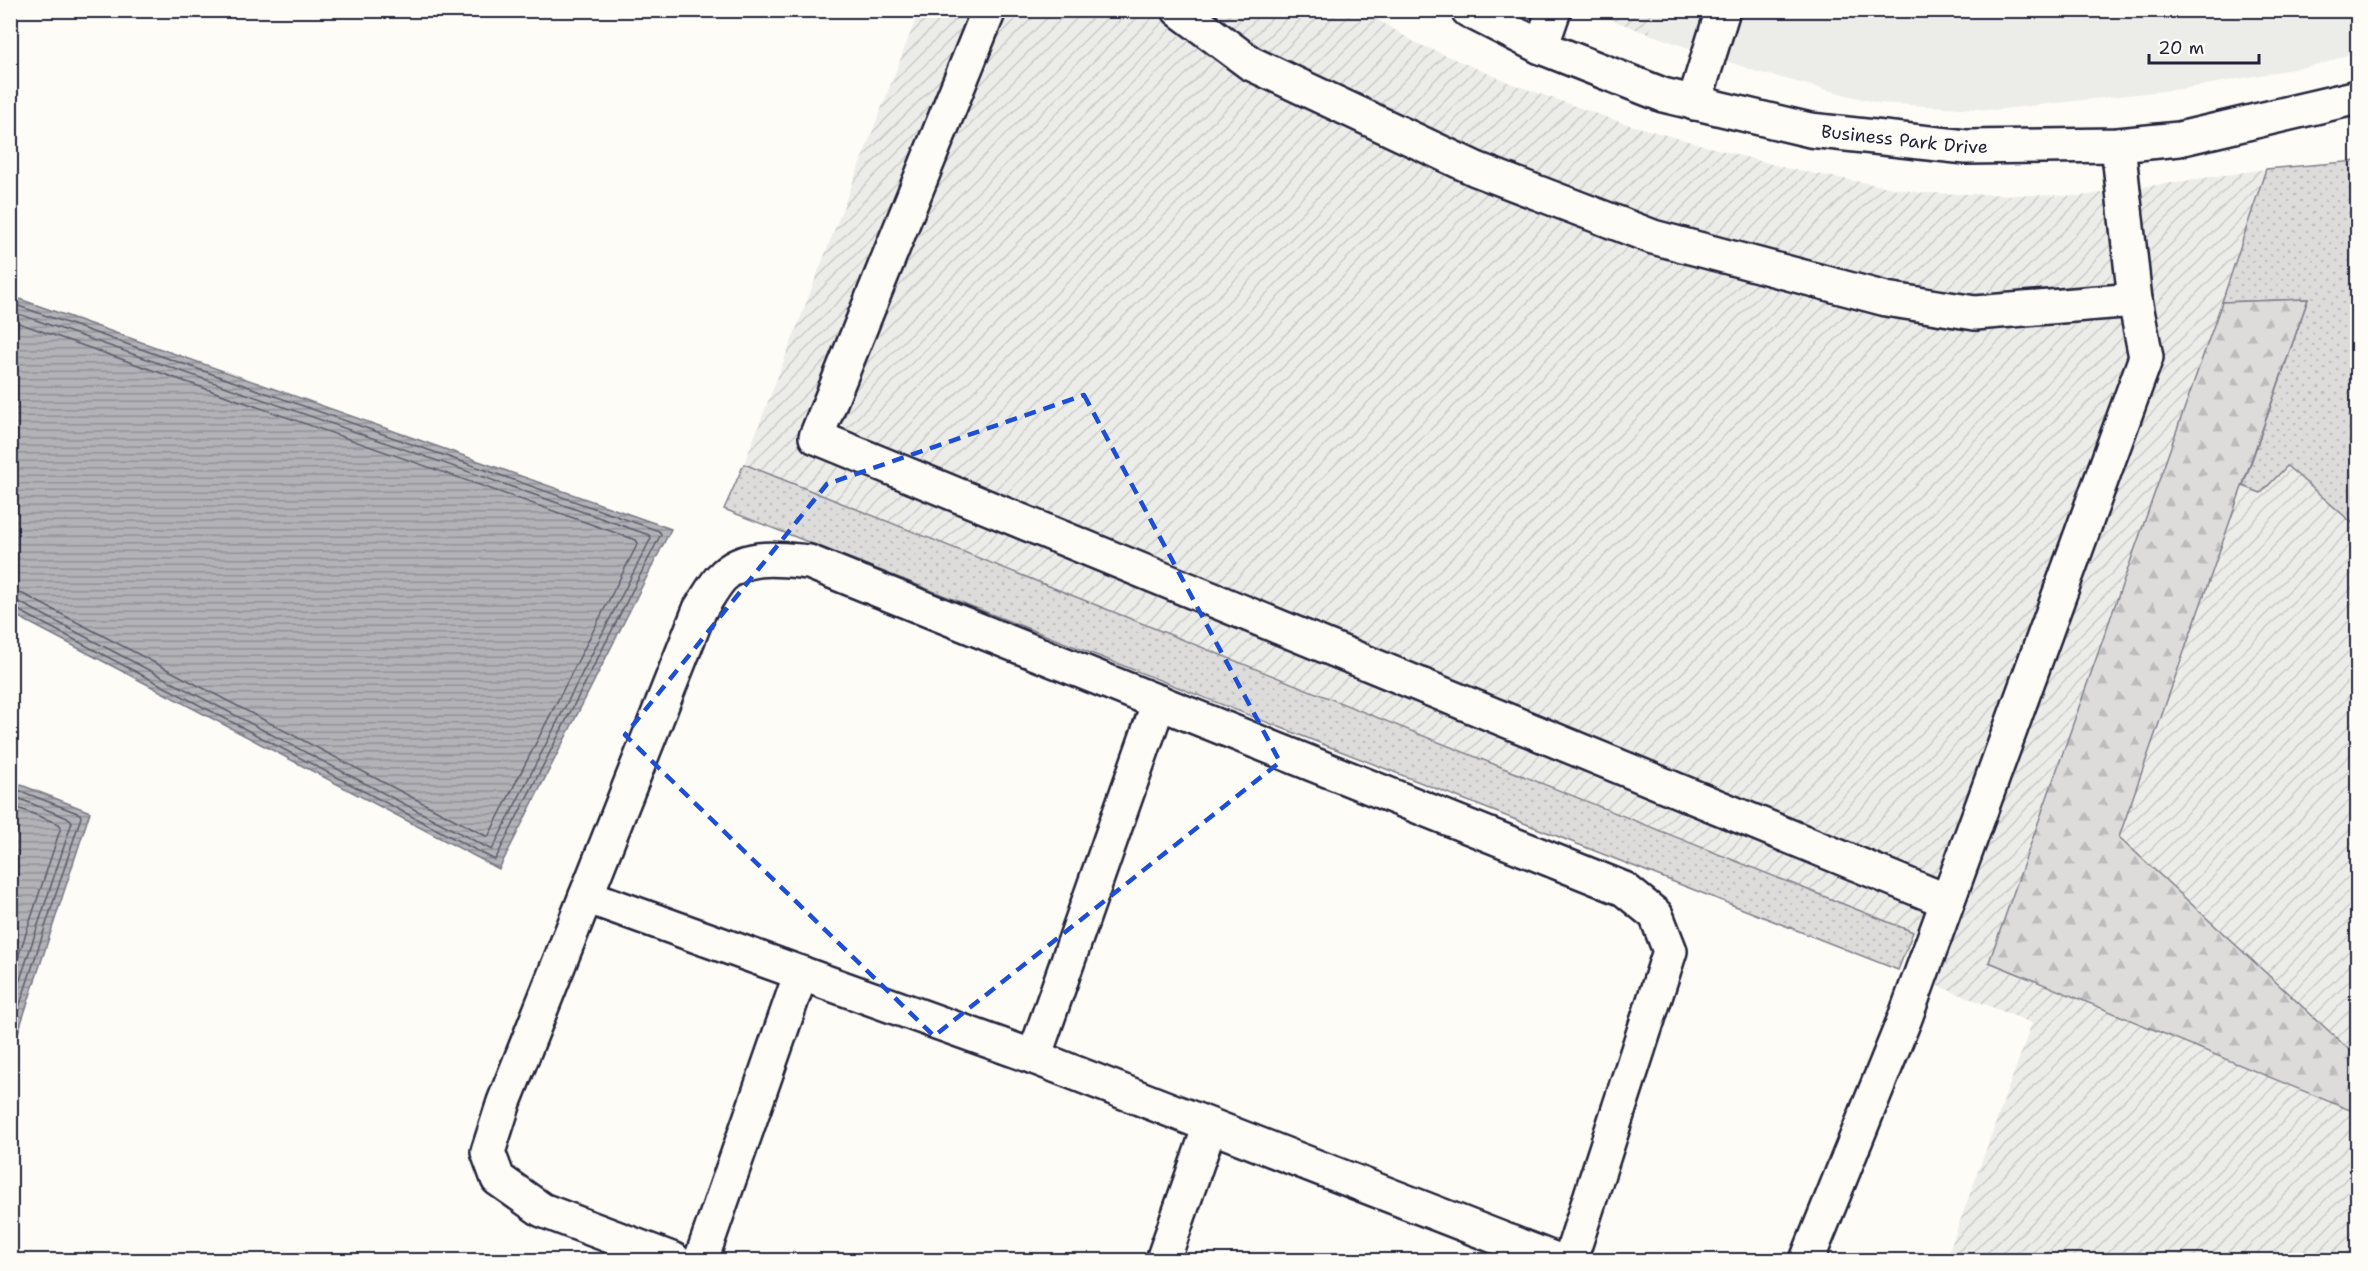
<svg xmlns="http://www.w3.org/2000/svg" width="2368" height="1271" font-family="'Shantell Sans',sans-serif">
<defs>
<pattern id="industrial-furrows" width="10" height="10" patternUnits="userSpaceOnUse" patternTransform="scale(1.5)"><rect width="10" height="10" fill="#ecece9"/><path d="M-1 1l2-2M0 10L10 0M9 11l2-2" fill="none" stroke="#cacac9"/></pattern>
<pattern id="grass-dots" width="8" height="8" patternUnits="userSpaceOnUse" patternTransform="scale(1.5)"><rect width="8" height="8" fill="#dddcdb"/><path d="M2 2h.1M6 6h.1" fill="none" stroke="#bdbcbd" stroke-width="1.8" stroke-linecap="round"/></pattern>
<pattern id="forest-firs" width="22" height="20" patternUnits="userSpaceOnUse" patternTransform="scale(1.5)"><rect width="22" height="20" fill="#dddcdb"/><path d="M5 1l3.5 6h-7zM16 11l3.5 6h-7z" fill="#bdbcbd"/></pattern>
<pattern id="water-rules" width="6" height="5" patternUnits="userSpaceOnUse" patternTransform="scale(1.5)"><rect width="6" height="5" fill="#b2b2b7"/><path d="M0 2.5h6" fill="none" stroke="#909096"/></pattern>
</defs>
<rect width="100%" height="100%" fill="#fdfcf7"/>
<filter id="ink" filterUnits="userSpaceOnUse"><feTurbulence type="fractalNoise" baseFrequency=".0167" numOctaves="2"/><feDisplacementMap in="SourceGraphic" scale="12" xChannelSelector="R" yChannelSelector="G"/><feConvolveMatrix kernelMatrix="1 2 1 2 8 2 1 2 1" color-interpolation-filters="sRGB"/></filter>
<g filter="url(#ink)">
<path fill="#ecece9" d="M1657,10L2358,11L2357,51L2325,63L2189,88L1995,110L1878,103L1758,72L1649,34Z"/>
<path fill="url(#industrial-furrows)" d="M919,11H1364L1414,42L1515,85L1623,123L1789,169L1921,193L2082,196L2266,169L2203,357L1989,962L2357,1113V1260H1946L2032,1023L1936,985L1951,947L744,464Z
M1588,11H1657L1649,34Z
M2357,161V1057L2119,837Z"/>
<path fill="url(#grass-dots)" stroke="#807f8b" stroke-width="1.5" d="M2357,161V527L2287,466L2261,493L2243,486L2308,299L2222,302L2266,169Z
M744,464L1913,932L1898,970L724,509Z"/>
<path fill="url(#forest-firs)" stroke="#807f8b" stroke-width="1.5" d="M2308,299L2119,837L2357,1057V1113L1989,962L2222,302Z"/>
<path fill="url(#water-rules)" stroke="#787885" stroke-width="1.5" d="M11,296L671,529L499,869L11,613Z
M11,781L90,812L11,1054Z"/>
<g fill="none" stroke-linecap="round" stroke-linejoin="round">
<path stroke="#5c5c6d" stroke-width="1.5" d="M10,303L659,531L661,534L495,860L16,609L10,608
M10,311L649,535L651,538L492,850L19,602L10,601
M10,320L636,540L638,543L488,837L23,594L10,592
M10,787L80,814L81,817L10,1035
M10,795L70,819L72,822L10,1010
M10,805L59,824L61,827L10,982"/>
<defs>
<g id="minor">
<path d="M989,10L816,437L1947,901"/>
<path d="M1179,10L1250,63L1476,169L1653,237L1886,299L1975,313L2135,300"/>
<path id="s1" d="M1468,10L1541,47L1663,95L1810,130L1966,147L2118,145L2179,139L2358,97"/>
<path d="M1541,47L1554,10"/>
<path d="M1694,103L1723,10"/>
<path d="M1159,702L1034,1057L1556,1260"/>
<path d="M586,896L1034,1057"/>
<path d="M674,1260L542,1210L498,1179L488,1152L504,1102L700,609C707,599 713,587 721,578C744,553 779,559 809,562L1624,889L1656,915L1670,951L1570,1260"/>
<path d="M701,1260L801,973"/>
<path d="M1163,1260L1210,1126"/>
<path d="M1807,1260L1905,1018L2146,357L2135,300L2118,145"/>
</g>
</defs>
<use href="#minor" stroke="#22223b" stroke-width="38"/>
<use href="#minor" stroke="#fdfcf7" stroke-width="33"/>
</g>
</g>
<path fill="none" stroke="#1d4ed8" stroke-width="4.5" stroke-dasharray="12 8" stroke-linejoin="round" d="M1084,395L1280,762L934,1036L625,735L827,484Z"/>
<g text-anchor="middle" stroke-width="4.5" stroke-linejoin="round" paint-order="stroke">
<g font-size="18" fill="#22223b" stroke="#fdfcf7">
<text dy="6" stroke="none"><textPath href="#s1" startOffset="459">Business Park Drive</textPath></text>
</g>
</g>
<rect width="2368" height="1271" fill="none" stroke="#fdfcf7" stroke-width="36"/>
<rect x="18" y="18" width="2332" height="1235" fill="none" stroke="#22223b" stroke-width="2" filter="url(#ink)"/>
<path d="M2149 54v9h110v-9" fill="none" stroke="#22223b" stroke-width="3"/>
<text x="2158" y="54" font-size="18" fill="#22223b" stroke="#fdfcf7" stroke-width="4.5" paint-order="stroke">20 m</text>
</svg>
